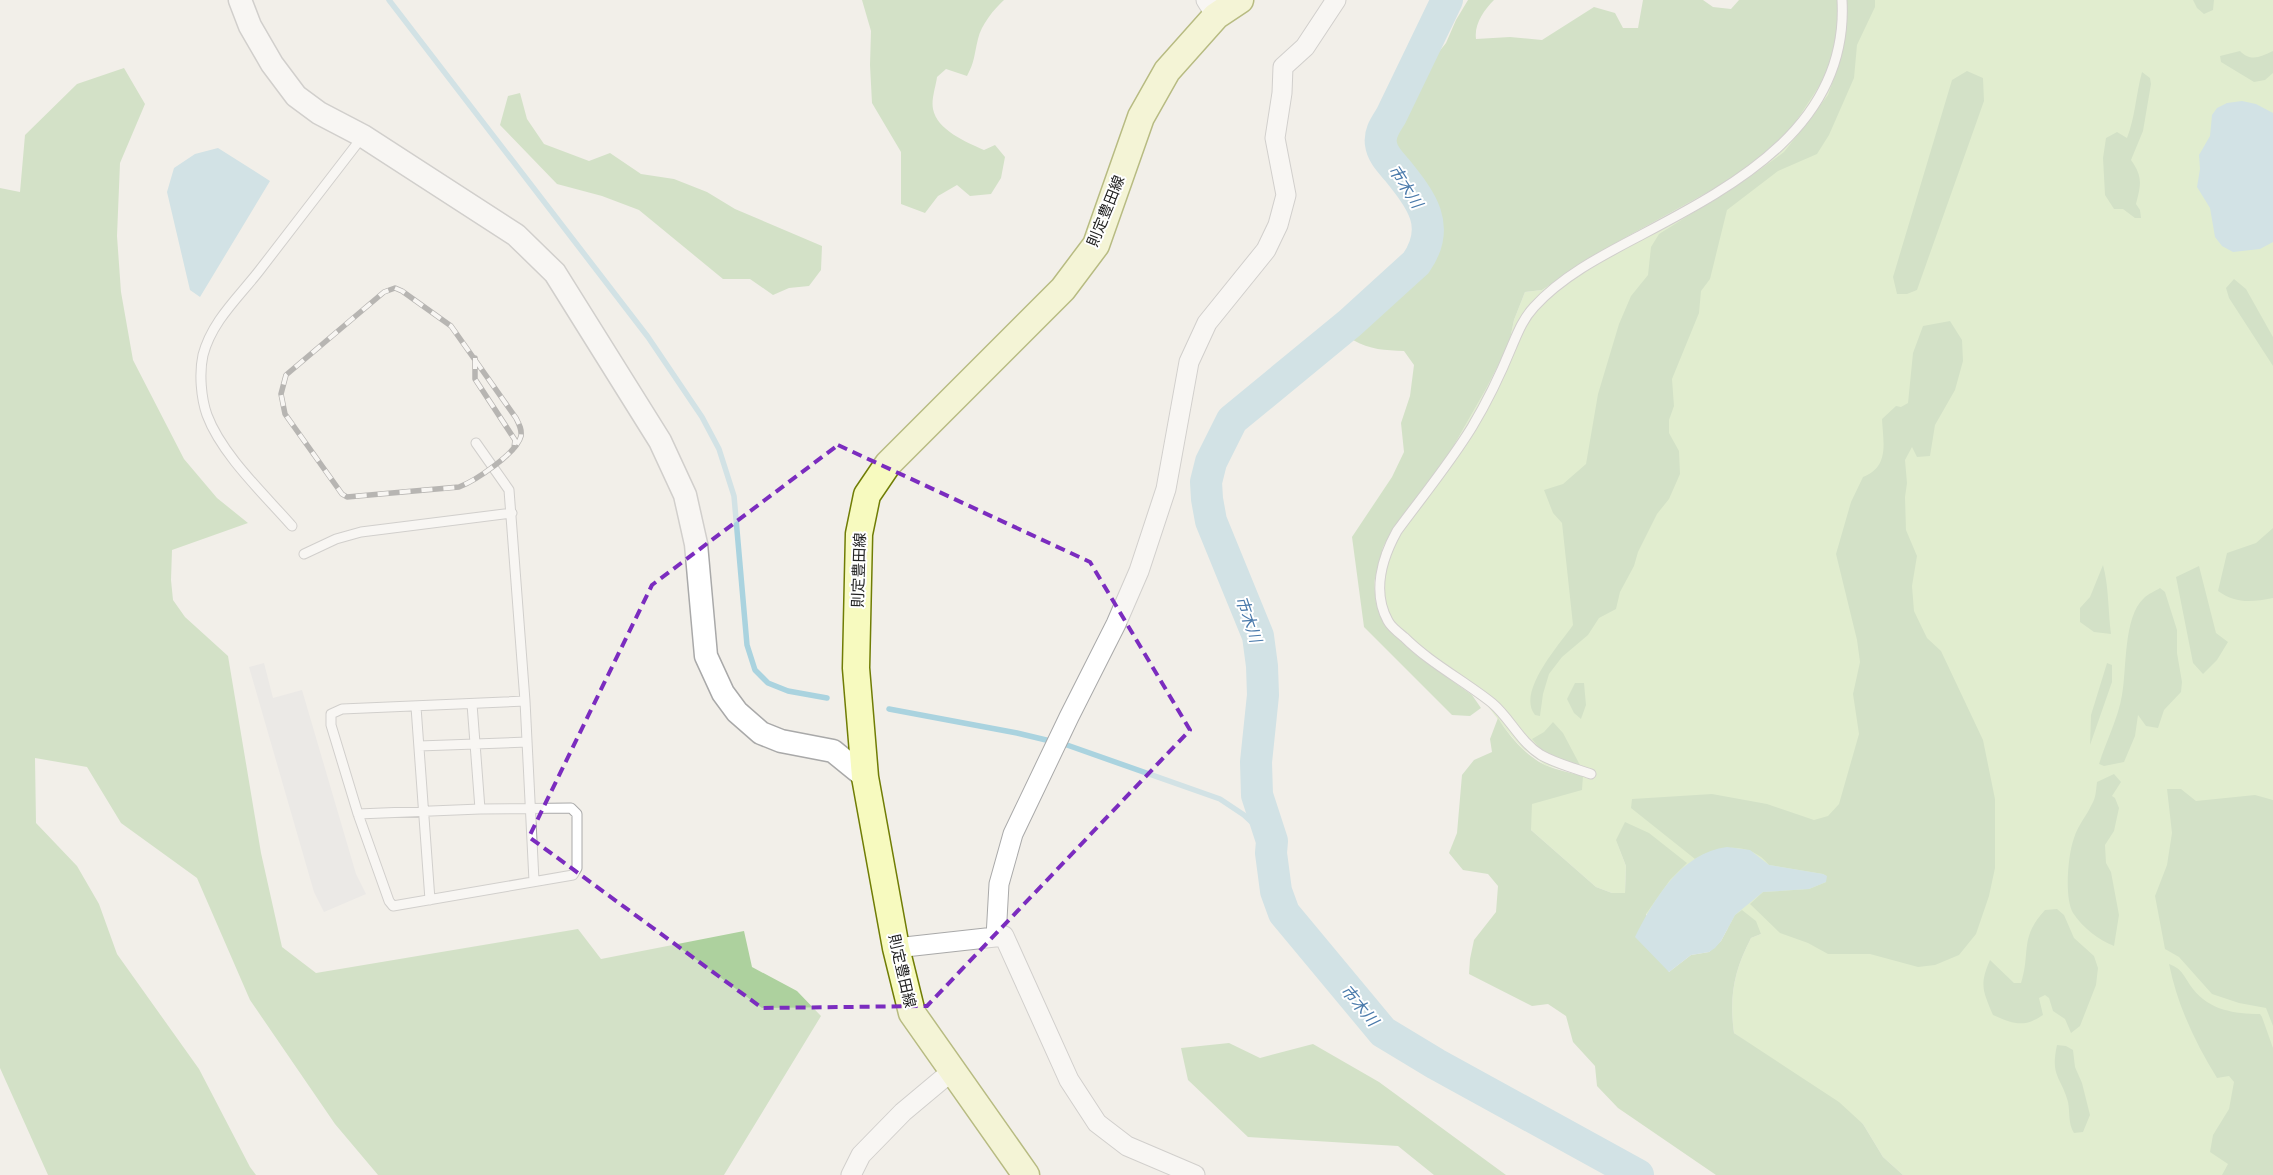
<svg xmlns="http://www.w3.org/2000/svg" width="2273" height="1175" font-family="Inter,'Noto Sans JP',sans-serif">
<rect width="100%" height="100%" fill="#f2efe9"/>
<path fill="#cdebb0" d="M1838,0H2273V1175H1903L1883,1157L1863,1124L1734,1033C1729,996 1734,971 1751,938L1761,934L1646,914L1616,840L1626,866L1625,894L1612,893L1596,887L1531,830V804L1574,773L1545,765L1522,748L1507,731L1487,705L1415,654L1386,627L1376,603L1374,583L1383,547L1393,529L1449,454L1486,389L1509,344L1514,320L1525,292L1542,290L1619,241L1739,175L1791,129Z"/>
<path fill="#add19e" d="M862,0H1004C994,9 981,25 978,39C974,55 975,61 967,76L946,69L937,77C936,86 931,99 933,109C937,130 966,142 984,150L995,145L1005,157L1001,178L991,194L970,196L957,185L938,196L925,213L901,204V152L872,103L870,65L871,31Z
M1468,0H1494C1484,10 1474,24 1476,39L1510,37L1542,40L1594,7L1615,13L1623,28H1638L1643,0H1703L1713,7L1731,9L1739,0H1838L1837,45L1827,74L1791,129L1739,175L1619,241L1542,290L1525,292L1514,320L1509,344L1486,389L1449,454L1393,529L1383,547L1374,583L1376,603L1386,627L1415,654L1472,695L1481,708L1470,716L1452,715L1364,627L1352,537L1392,477L1404,452L1401,423L1410,396L1414,365L1404,351C1385,350 1370,350 1353,340L1354,330L1425,260C1456,201 1390,185 1385,139L1393,135L1398,134L1430,63L1446,43L1456,20Z
M1846,0H1875V7L1857,45L1854,78L1829,135L1817,154L1778,171L1727,210L1710,279L1701,291L1699,313L1672,379L1674,406L1669,420V433L1679,451L1680,474L1669,499L1657,514L1638,552L1634,566L1620,592L1616,609L1599,618L1588,635L1562,657L1549,674L1543,694L1540,716L1535,715C1516,692 1560,644 1573,625L1562,523L1553,513L1544,490L1563,484L1586,464L1598,394L1619,324L1631,296L1648,275L1651,247L1659,234L1747,179L1784,152L1799,133L1828,95L1838,67L1845,40Z
M2193,0H2214L2213,10L2204,14L2197,8Z
M2240,51C2251,62 2260,57 2273,51V73L2265,80L2254,82L2221,62L2220,56Z
M124,68L145,104L120,163L117,236L121,292L133,360L184,459L217,498L248,523L172,550L171,580L173,600L185,617L228,656L261,853L282,947L316,973L578,929L601,959L744,931L752,967L797,991L821,1016L724,1175H378L335,1124L250,1000L197,878L121,823L87,767L35,758L36,823L77,866L99,904L117,954L199,1069L250,1167L256,1175H48L0,1068V188L20,192L25,135L77,84Z
M1967,71L1983,78L1984,101L1917,290L1907,294H1897L1893,277L1952,80Z
M2142,72L2150,78L2151,84L2143,131L2131,160C2143,177 2141,184 2136,204L2140,210L2141,218H2135L2123,209H2114L2105,195L2103,158L2106,138L2117,132L2127,138C2135,118 2136,94 2142,72Z
M520,93L527,119L544,144L589,161L610,153L641,174L674,179L707,192L735,209L822,246L821,270L809,286L789,288L773,295L750,279H723L639,210L602,196L557,184L500,125L508,96Z
M2234,279L2246,289L2273,337V366L2229,298L2226,288Z
M1950,321L1962,340L1963,361L1955,390L1935,425L1930,456L1917,457L1912,447L1905,460L1907,483L1905,497L1906,530L1917,556L1912,586L1914,611L1927,638L1941,651L1983,740L1995,799V868L1989,896L1976,934L1959,955L1935,965L1918,967L1870,954H1828L1808,943L1780,933L1750,904L1763,892L1809,889L1826,882V876L1823,874L1769,865C1750,841 1718,845 1695,859L1631,808L1632,799L1712,794L1767,804L1814,820L1828,816L1839,804L1859,734L1853,694L1860,662L1857,640L1836,554L1851,502L1863,477C1890,467 1883,442 1882,419L1896,406L1901,407L1908,403L1913,353L1923,326Z
M2273,528V598C2252,602 2236,604 2218,591L2227,553L2256,543Z
M2103,565C2109,587 2108,611 2111,634L2094,632L2080,622V608L2090,597Z
M2199,566L2216,633L2228,642L2217,660L2203,674L2193,663L2176,577Z
M2160,588L2165,592L2177,630V653L2182,682L2181,692L2164,710L2158,728L2146,726L2138,715L2135,736L2124,762L2104,766L2099,764C2106,741 2118,719 2122,695C2127,669 2123,617 2144,598C2148,594 2155,591 2160,588Z
M2107,663L2112,665V682L2090,745L2091,715Z
M1575,683H1584L1586,705L1581,719L1574,713L1567,699Z
M1498,718C1509,736 1526,756 1545,765C1557,770 1571,773 1583,776L1582,790L1532,804L1531,830L1596,887L1612,893H1625L1626,866L1616,840L1625,822L1649,833L1687,863L1670,880L1646,914L1669,972L1691,955L1709,952L1721,941L1735,915L1742,910L1756,921L1761,934L1751,938C1734,971 1729,996 1734,1033L1839,1102L1863,1124L1883,1157L1903,1175H1716L1618,1108L1597,1086L1595,1066L1573,1042L1566,1016L1548,1004L1532,1006L1469,974L1470,959L1474,940L1496,912L1498,886L1488,874L1463,870L1449,853L1457,833L1462,775L1474,760L1492,752L1490,739Z
M1553,722L1563,733L1581,767L1542,751L1532,739L1544,732Z
M2114,774L2121,782L2112,796L2115,798L2119,808L2114,831L2105,845L2106,863L2111,872L2119,915L2114,946C2099,940 2083,928 2073,913C2064,898 2068,854 2074,838C2078,825 2087,815 2092,804C2096,798 2096,789 2097,782Z
M2167,789H2181L2196,801L2255,795L2273,800V1026L2266,1008L2239,1003L2212,994L2179,957L2165,949L2155,896L2167,865L2172,833Z
M2057,909L2064,915L2074,938L2094,956L2098,968L2096,985L2080,1026L2071,1033L2065,1019L2053,1011L2049,998L2045,995L2039,998L2043,1015C2024,1028 2013,1024 1993,1015C1983,991 1979,985 1990,960L2014,983H2021C2031,952 2019,938 2045,910Z
M2169,964C2183,969 2184,977 2193,989C2209,1010 2235,1014 2260,1014L2262,1017L2273,1048V1175H2222L2228,1164L2210,1152L2213,1135L2229,1109L2234,1082L2229,1076L2217,1078C2195,1042 2178,1007 2169,964Z
M1229,1043L1260,1058L1313,1044L1379,1082L1506,1175H1434L1398,1146L1248,1137L1188,1080L1181,1048Z
M2057,1045L2066,1046L2073,1050L2075,1067L2082,1083L2090,1115L2083,1132L2074,1133C2068,1124 2070,1112 2068,1102C2061,1076 2050,1077 2057,1045Z"/>
<path fill="#e2e2e2" d="M264,663L273,698L302,690L356,874L366,894L324,912L314,892L249,667Z"/>
<path fill="#aad3df" d="M2242,101L2256,104L2273,113V242L2260,249L2233,252L2222,246L2215,237L2210,208L2197,187L2200,169L2199,155L2210,136L2212,115L2217,108L2227,103Z
M218,148L270,181L200,297L190,290L167,192L174,168L195,154Z
M1727,847L1750,850L1769,865L1823,874L1827,876L1826,882L1809,889L1763,892L1735,915L1721,941L1715,948L1709,952L1691,955L1669,972L1635,937C1654,899 1681,853 1727,847Z"/>
<g fill="none" stroke-linecap="round" stroke-linejoin="round">
<path stroke="#aad3df" stroke-width="5.5" d="M389,0L648,337L702,417L719,449L734,496L747,645L755,670L768,683L788,691L827,698
M889,709L1017,733L1067,745L1220,799L1244,815L1272,841"/>
<path stroke="#aad3df" stroke-width="32" d="M1447,0L1391,116C1386,124 1379,133 1381,144C1382,154 1391,163 1397,170C1421,200 1442,226 1416,263L1350,323L1232,420L1211,462L1206,482L1207,499L1211,521L1258,636L1262,666L1263,695L1256,762L1257,795L1272,841L1271,853L1276,891L1284,913L1383,1032L1436,1064L1638,1175"/>
<defs>
<path id="service" d="M476,443L509,490L525,701L534,881
M292,526C264,494 222,455 207,415C201,398 199,373 203,355C212,321 238,298 259,271C294,226 328,181 363,136
M304,554L336,539L361,532L512,513
M472,704L480,809
M416,707L430,900
M419,746L527,742
M1591,774C1574,768 1557,764 1541,755C1520,742 1510,718 1492,703C1463,680 1430,663 1404,637C1399,633 1391,627 1388,621C1372,592 1382,558 1397,531C1422,497 1450,463 1472,427C1487,402 1501,373 1512,346C1518,332 1523,319 1534,307C1563,275 1605,254 1643,234C1738,184 1849,124 1842,0
M358,814L480,809L571,808L577,814V868L573,875L393,906L389,901L358,814L331,725V714L342,709L525,701"/>
<path id="minor" d="M1206,0L1216,16
M996,937L999,884L1013,834L1069,717L1116,624L1139,571L1166,489L1189,362L1207,323L1266,250L1278,225L1286,195L1275,138L1282,93L1283,67L1305,47L1336,0
M896,948L1004,936L1069,1080L1097,1123L1127,1146L1195,1175
M851,1175L861,1155L903,1112L952,1071"/>
<path id="tertiary" d="M240,0L250,26L272,64L296,96L319,113L363,136L516,235L555,273L660,441L685,495L696,544L706,656L723,693L737,712L761,733L781,741L833,751L865,777"/>
<path id="secondary" d="M1026,1175L912,1013L896,948L865,777L856,668L859,534L867,495L888,464L1063,289L1096,245L1141,117L1167,71L1216,16L1240,0"/>
</defs>
<use href="#service" stroke="#a9a9a9" stroke-width="11"/>
<use href="#minor" stroke="#a9a9a9" stroke-width="21"/>
<use href="#tertiary" stroke="#a9a9a9" stroke-width="25"/>
<use href="#secondary" stroke="#707d05" stroke-width="29"/>
<use href="#service" stroke="#fff" stroke-width="9"/>
<use href="#minor" stroke="#fff" stroke-width="19"/>
<use href="#tertiary" stroke="#fff" stroke-width="22"/>
<use href="#secondary" stroke="#f7fabf" stroke-width="26"/>
<defs>
<path id="rail" d="M395,288L402,291L451,326L516,418C519,424 522,429 521,436C517,453 475,481 459,487L347,497L342,494L285,414L281,394L286,375L384,292Z
M475,358V379L515,440L514,448"/>
</defs>
<use href="#rail" stroke="#707070" stroke-width="5.5"/>
<use href="#rail" stroke="#fff" stroke-width="4" stroke-dasharray="11" stroke-linecap="butt"/>
</g>
<path d="M0 0H2273V1175H0ZM838,445L1090,562L1190,730L927,1006L762,1008L529,837L652,585Z" fill="#f2efe9" fill-opacity=".55" fill-rule="evenodd"/>
<path fill="none" stroke="#7b2cbf" stroke-width="4" stroke-dasharray="10 6" stroke-linejoin="round" d="M838,445L1090,562L1190,730L927,1006L762,1008L529,837L652,585Z"/>
<g text-anchor="middle" stroke-width="4" stroke-linejoin="round" paint-order="stroke">
<g font-size="15" fill="#222" stroke="#fff">
<text transform="translate(1106 211) rotate(-68)" y="5">則定豊田線</text>
<text transform="translate(859 570) rotate(-88)" y="5">則定豊田線</text>
<text transform="translate(902 971) rotate(77)" y="5">則定豊田線</text>
</g>
<g font-size="16" font-style="italic" fill="#4a7aab" stroke="#fff">
<text transform="translate(1406 186) rotate(57)" y="6">市木川</text>
<text transform="translate(1249 619) rotate(71)" y="6">市木川</text>
<text transform="translate(1360 1005) rotate(50)" y="6">市木川</text>
</g>
</g>
</svg>
